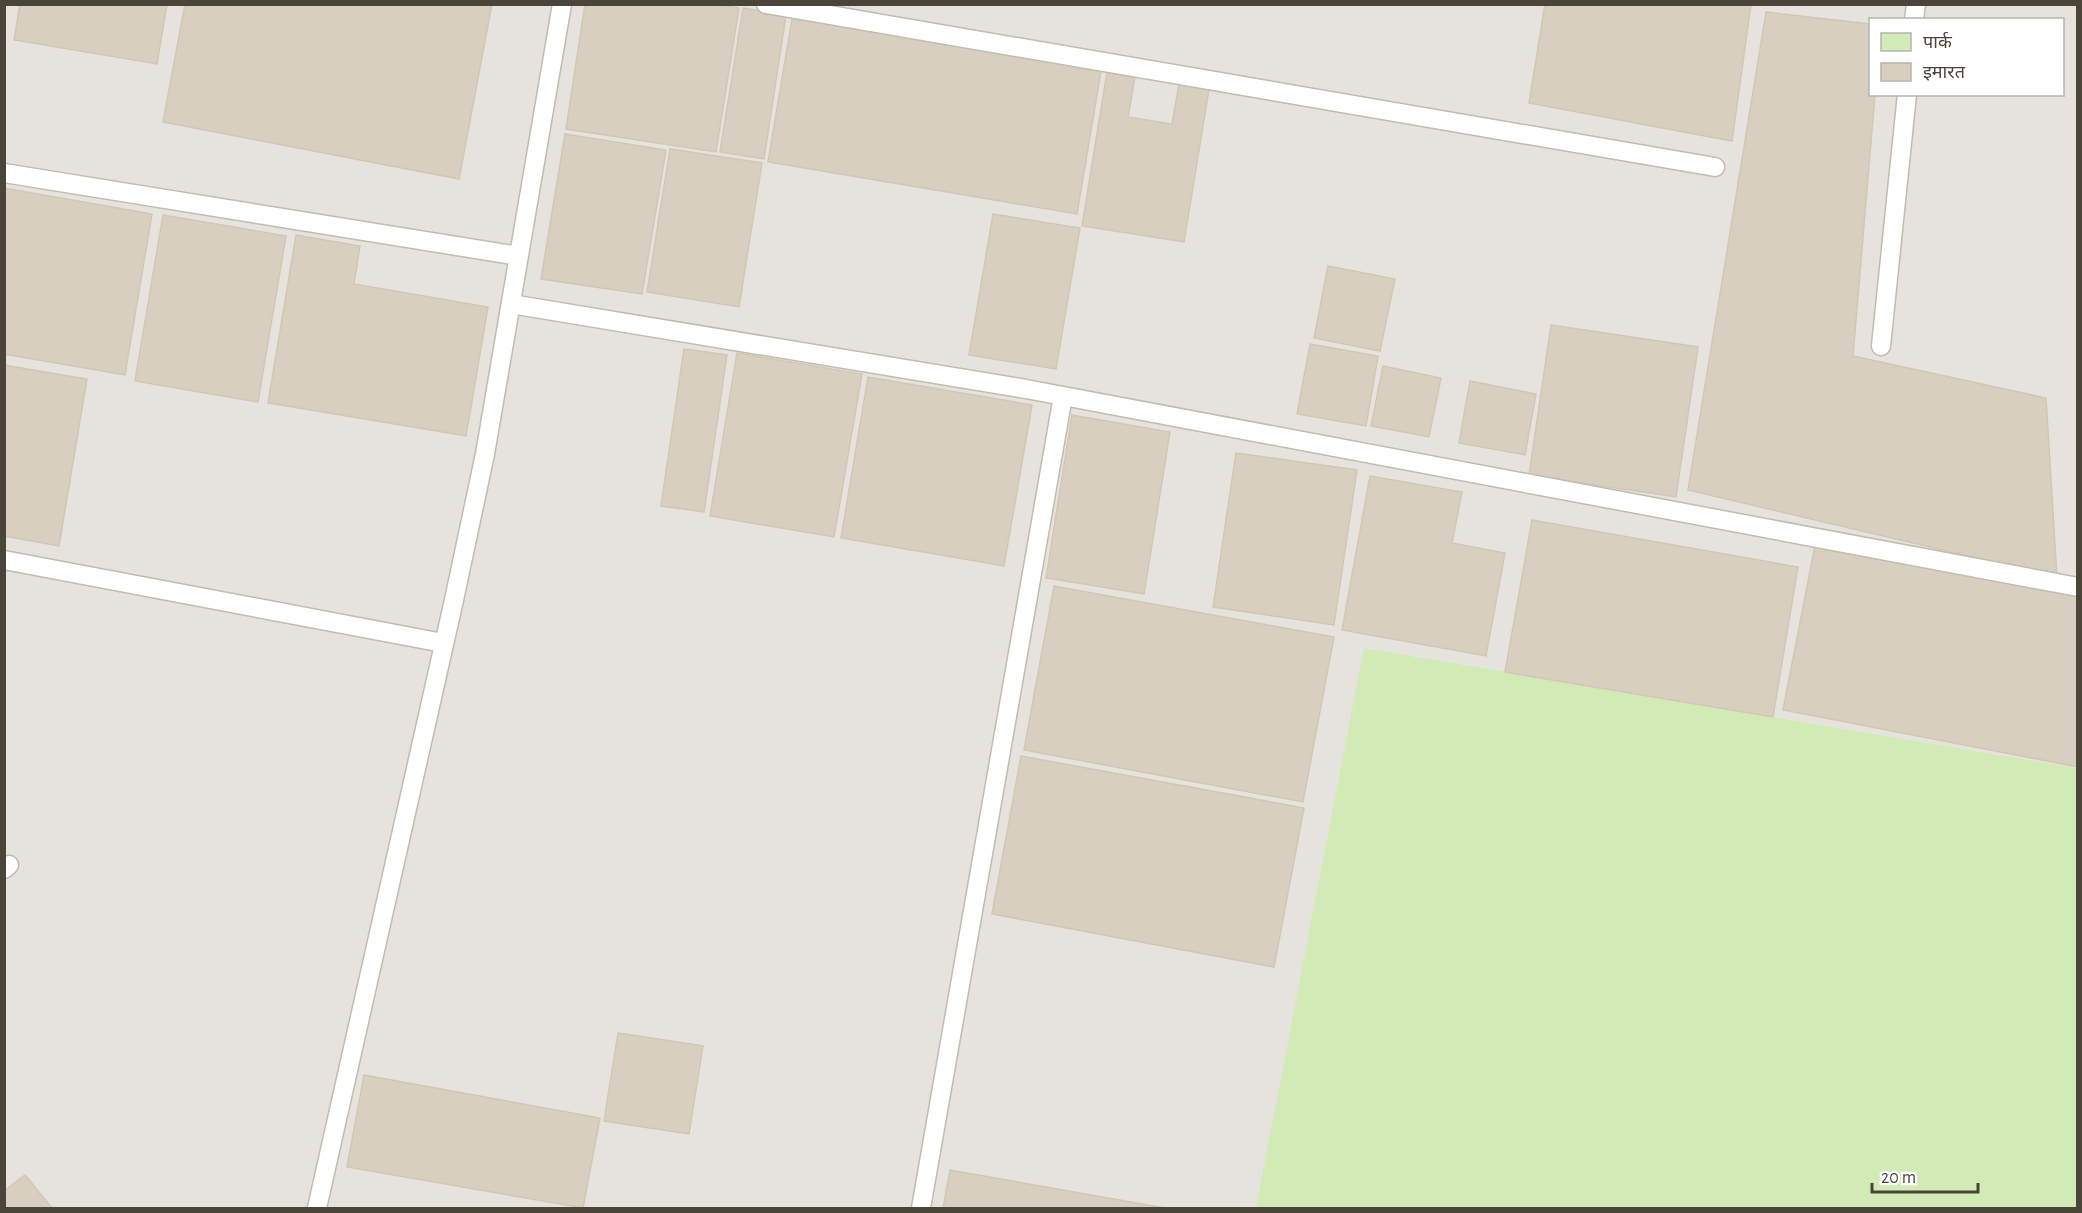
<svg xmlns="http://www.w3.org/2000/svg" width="2082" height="1213" font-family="'Alegreya Sans','Noto Sans Devanagari',sans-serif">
<rect width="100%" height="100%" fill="#f6f3ec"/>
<path fill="#e6e2dd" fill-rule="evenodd" d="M5,5H2077V768L1364,648L1269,1208H5ZM1870,20H2062V94H1870Z"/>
<path fill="#d2eab5" d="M1364,648L2077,768V1208H1256Z"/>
<path fill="#d8cfc1" stroke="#d3c7b4" stroke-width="1.5" d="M20,4H167L157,64L14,40Z
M185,4H492L459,179L163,122Z
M585,4H716L739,8L716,152L566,129Z
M1545,4H1751L1732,141L1529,103Z
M743,8L786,15L764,159L720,152Z
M1766,12L1870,24V94H1875L1853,356L2046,398L2057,577L1688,490Z
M793,13L1102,65L1077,214L768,162Z
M1107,72L1135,77L1128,117L1172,124L1179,84L1209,89L1184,242L1082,226Z
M565,134L666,150L642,294L541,279Z
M670,149L762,163L739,307L647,292Z
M4,188L152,214L125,375L4,354Z
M993,214L1080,228L1056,369L969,355Z
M163,215L286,236L258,402L135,381Z
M296,235L360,246L354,284L488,307L466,436L268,403Z
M1328,266L1395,279L1380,351L1314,338Z
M1551,325L1698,347L1676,497L1529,475Z
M1310,344L1378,356L1366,426L1297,414Z
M684,349L727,355L704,512L661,506Z
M737,353L862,374L834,537L710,516Z
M4,365L87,379L59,546L4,536Z
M1383,366L1441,378L1429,437L1371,426Z
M868,377L1032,405L1004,566L841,538Z
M1470,381L1536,394L1525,455L1459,443Z
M1072,415L1170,432L1144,594L1046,578Z
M1236,453L1357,470L1334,625L1213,607Z
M1370,476L1462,492L1452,543L1505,553L1486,656L1342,630Z
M1532,520L1798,567L1773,717L1505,672Z
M1815,546L2078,596V767L1783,710Z
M1054,586L1334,637L1303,802L1024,750Z
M1021,756L1304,808L1274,967L992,914Z
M618,1033L703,1046L689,1134L604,1121Z
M364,1075L600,1118L583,1208L347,1167Z
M950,1170L1165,1208H943Z
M25,1175L52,1208H4V1191Z"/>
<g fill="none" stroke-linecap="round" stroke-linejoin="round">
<defs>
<path id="lane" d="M766,4L1715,167
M1914,20L1916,4
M4,173L519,256
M511,304L1026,389L2078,587
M1881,346L1907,94
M4,560L443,643
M4,869L9,865
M317,1208L454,600L485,454L562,4
M921,1208L1063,396"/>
</defs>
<use href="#lane" stroke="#c2bbae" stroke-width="21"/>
<use href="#lane" stroke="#fff" stroke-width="18"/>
</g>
<rect width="2082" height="1213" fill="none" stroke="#4b4439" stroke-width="12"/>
<rect x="1869" y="18" width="195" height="78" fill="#ffffff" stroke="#b7b4b0" stroke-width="1.5"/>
<rect x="1881" y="33" width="30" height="18" fill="#d2eab5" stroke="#b7b4b0" stroke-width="1.5"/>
<text x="1923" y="48" font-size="18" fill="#4b4439">पार्क</text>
<rect x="1881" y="63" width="30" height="18" fill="#d8cfc1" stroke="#b7b4b0" stroke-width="1.5"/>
<text x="1923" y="78" font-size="18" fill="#4b4439">इमारत</text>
<path d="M1872 1183v9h106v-9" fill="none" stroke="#4b4439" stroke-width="3"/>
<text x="1881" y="1183" font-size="18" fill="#4b4439" stroke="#ffffff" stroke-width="4.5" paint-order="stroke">20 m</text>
</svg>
